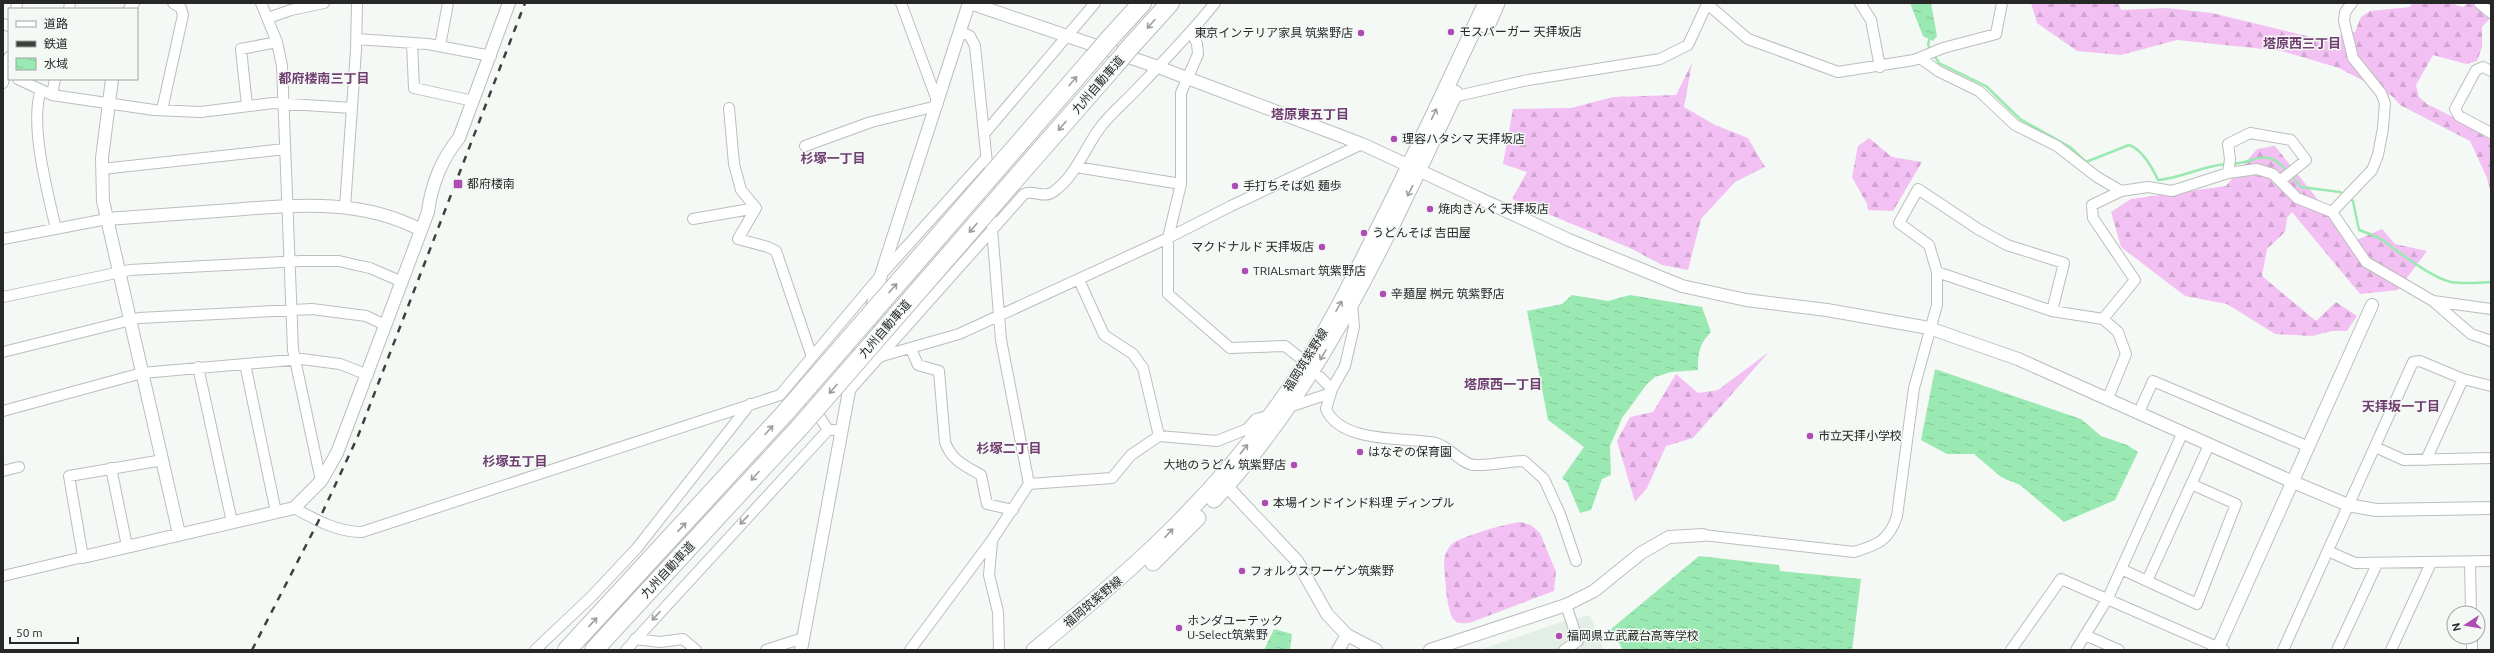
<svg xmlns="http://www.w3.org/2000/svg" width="2494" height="653" font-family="Ubuntu,'Noto Sans JP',sans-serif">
<defs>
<pattern id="forest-firs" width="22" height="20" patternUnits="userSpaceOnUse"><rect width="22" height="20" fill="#f3c0f4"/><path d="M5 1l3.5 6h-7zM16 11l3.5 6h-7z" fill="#d0a5d1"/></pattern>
<pattern id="water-ripples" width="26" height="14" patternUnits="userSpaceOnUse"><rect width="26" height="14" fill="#9ae9b2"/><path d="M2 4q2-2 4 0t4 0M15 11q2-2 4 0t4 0" fill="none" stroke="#85c899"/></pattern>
</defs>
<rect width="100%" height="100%" fill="#f4f9f5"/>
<path fill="#e3efe6" d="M1590,615L1604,650H1479L1561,622Z"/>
<path fill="url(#forest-firs)" d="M2031,3H2118L2121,10L2166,8L2212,13L2323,40L2355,32L2361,17L2370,11L2410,7L2412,3H2451L2463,7L2468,3H2491V17L2482,27V47L2477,61L2466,64L2433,55L2416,85L2419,97L2427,104L2491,136V194L2487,178L2470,141L2400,105L2392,96L2339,68L2282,51L2177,40L2121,55L2077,51L2037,23Z
M1692,63L1684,107L1715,125L1748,138L1765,167L1735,182L1701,219L1688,270L1662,265L1630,248L1512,199L1527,172L1503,164L1513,109L1571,108L1613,97L1676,95Z
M1869,138L1892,157L1922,162L1893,211L1868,210L1867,204L1852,177L1858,146Z
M2275,146L2352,242L2382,229L2395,244L2427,251L2398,290L2360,294L2292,212L2287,218L2285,232L2267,249L2262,276L2316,321L2336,302L2357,316L2347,331H2332L2312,336L2275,334L2227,304L2185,296L2121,247L2111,212L2131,199L2226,186L2257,149Z
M1769,352L1693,438L1666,446L1647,488L1635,502L1617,441L1630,417L1653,412L1676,374L1698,393L1718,390Z
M1521,522L1531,525L1540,533L1556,572L1554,591L1472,622C1466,623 1459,625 1454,620C1446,610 1445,575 1444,561C1445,555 1447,549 1452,544C1462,536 1508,523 1521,522Z"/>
<path fill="url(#water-ripples)" d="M1910,3H1931L1937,36L1933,41L1923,36Z
M1572,295L1608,301L1630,295L1702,307L1711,332C1699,344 1698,354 1698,370L1671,372L1655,377L1647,384L1622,418L1610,446L1611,475L1602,479L1591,510L1580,513L1567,482L1562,478L1584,447L1548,420L1527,311L1562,304Z
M1935,369L2081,419L2101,436L2127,445L2138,452L2115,500L2064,522L2020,485L2001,477L1974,454H1947L1921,440Z
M1699,556L1779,565L1780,571L1861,579L1852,650H1623L1611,629Z
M1274,629L1292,634L1290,650H1264Z"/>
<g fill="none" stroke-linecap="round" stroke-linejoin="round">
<path stroke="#9ae9b2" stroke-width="2.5" d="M1930,37L1928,45L1931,51
M1934,55L1939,63L1986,86L2020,119L2070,147L2086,162L2129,145C2143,150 2152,167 2158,180C2182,178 2202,166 2226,164
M2231,164C2258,163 2265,146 2287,171
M2291,175L2301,187L2340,192L2345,195
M2349,198L2353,201L2359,230C2367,233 2377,236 2384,241C2400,253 2432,278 2451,282C2464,284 2478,283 2491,282"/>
<defs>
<path id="minor" d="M261,3L277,42L282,66L293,350L321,481
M901,3L938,103
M1706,3L1748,39L1838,72L1914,60L1943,48L1996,34L2002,3
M1860,3L1871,20L1880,67
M2479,3L2491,13
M16,9L17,3
M69,9L70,3
M268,18L291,10L324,3
M3,24L9,26
M961,32L970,36L975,46L987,163
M1192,32L1197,44L1198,54L1181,93V184L1168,238V294L1230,348L1285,346L1299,357
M357,39L428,44L491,56
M412,43L414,88L473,101
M440,46L448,3
M1920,58L1938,71L1979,91L2015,125L2057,146L2097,177L2121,191
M2491,71L2483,67L2476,70L2455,109L2459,116L2491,133
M18,79L52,95L154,110L201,112L273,103L352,108
M3,83L9,57
M41,90C29,124 48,194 56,229
M52,95L55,79
M1453,97L1528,80L1660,59L1688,45L1707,4
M247,106L241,49L277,42
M729,108L734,164L741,190L756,208L738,239L768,247L776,251L812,357
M162,110L183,15L181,8L173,3
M984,134L1095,3
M805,146L871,122L937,106
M1076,167L1181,184
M102,169L285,149
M2228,173L2230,159L2228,144L2250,133L2291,140L2306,160L2280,181
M345,207L356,50L357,3
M2332,212L2372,170L2378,155L2383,128L2385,103L2381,93L2353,58L2344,21L2345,12L2352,3
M693,219L756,208
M3,239L107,219
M1937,272L2052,311L2103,319L2118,332L2126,354L2108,398
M1079,280L1104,335L1133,354L1143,368L1159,436
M3,297L130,270L301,261H339L356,265L370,268L400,281
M2433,301L2491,309
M1352,305L1354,327L1345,366L1332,389L1326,409C1341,444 1405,437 1436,443C1449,446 1462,465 1475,465C1491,466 1508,461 1524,461L1544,479L1560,514L1576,561
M2103,319L2135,280L2093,218L2092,205L2121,191L2148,187L2172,191L2228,173L2257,169L2273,174L2297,198L2332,212L2366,262L2433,301L2471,334L2491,341
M911,349L918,365L939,371L945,442C951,460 965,466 981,475L987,504L1013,510
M3,352L139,318L312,309L366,316L385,325
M882,356L959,334L1168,238L1231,206L1362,144
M245,364L276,512
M198,367L232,522
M1320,377L1332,389
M802,389L828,430
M849,391L1024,194C1033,189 1043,199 1053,192C1075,177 1084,150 1099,129C1110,114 1125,102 1137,89C1164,61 1191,33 1215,3
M1289,407L1331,393
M3,411L142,373L302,359L340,364L368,375
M2139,412L2153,381L2309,447
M2375,447L2404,460L2491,458
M2426,460L2463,379
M111,468L127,546
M3,471L19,467
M1029,484L1112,478L1131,455L1159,436L1217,441L1247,429L1256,419L1271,415
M294,508C316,520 337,532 362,532L780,395L881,275L986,158
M1703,535L1854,552C1877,545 1889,541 1897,516L1914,388L1937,305V272L1929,245L1899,223L1918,189L1978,229L2007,245L2064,263L2052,311
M992,541L989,575L998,612L999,650
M2328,551L2355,563L2491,561
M2470,562L2471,613
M2121,569L2197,604L2236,504L2191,484
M3,576L83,557L69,476L163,460
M2147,581L2209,445
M2085,635L2119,650
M2472,637V650
M635,639L660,642L683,639L696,650
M535,650L591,597L637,548L750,404
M626,650L828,430H840
M766,650L803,638
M910,650L992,540L1029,484L1001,340L988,179
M1564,650L1578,641L1566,605
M2011,650L2061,579L2224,650
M2076,650L2108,598L2183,432
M2283,650L2413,362L2420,361L2463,379L2491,386
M2337,650L2377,564
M2391,650L2431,563"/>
<path id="tertiary" d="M970,3L1158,67L1362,144L1569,240L1682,286L1746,300L1827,310L1929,328L2018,359L2293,482L2348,505L2376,510L2491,508
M130,9L133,3
M112,79L102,158L103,201L179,534
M107,219C149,216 190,213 231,210C296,205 361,198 421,230
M1220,479L1297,561L1327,614L1347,635L1376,650
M83,557L294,508L321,481L337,453L428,212C431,186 442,158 459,138L509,3
M801,650L849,391L881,275L969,3
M1338,650L1347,635
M1430,650L1566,605L1594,591L1641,553L1669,537L1703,535
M2217,650L2372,305"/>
<path id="primary" d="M1487,26L1497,3
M1214,500C1323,382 1387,236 1455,93
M1153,563L1198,518
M1034,650C1123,578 1202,508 1270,416C1312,360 1344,298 1375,235C1414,159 1449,81 1486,3"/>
<path id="motorway" d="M1110,38L1142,3
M1132,45L1170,3
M1002,163L1093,58
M1017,177L1115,65
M567,650L785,413
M594,650L800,427"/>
</defs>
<use href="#minor" stroke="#bbbfbc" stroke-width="12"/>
<use href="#tertiary" stroke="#bbbfbc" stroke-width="14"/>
<use href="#primary" stroke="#bbbfbc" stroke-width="17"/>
<use href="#motorway" stroke="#bbbfbc" stroke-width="20"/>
<use href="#minor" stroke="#fff" stroke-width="10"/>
<use href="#tertiary" stroke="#fff" stroke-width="12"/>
<use href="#primary" stroke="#fff" stroke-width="15"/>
<use href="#motorway" stroke="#fff" stroke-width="18"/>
<path stroke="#3e403e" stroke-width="2.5" stroke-dasharray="7 7" stroke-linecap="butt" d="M252,650L318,522L358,436L525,3"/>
<defs>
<path id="motorway-bridge" d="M1093,58L1110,38
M1115,65L1132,45
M785,413L1002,163
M800,427L1017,177"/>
</defs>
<use href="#motorway-bridge" stroke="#bbbfbc" stroke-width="20" stroke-linecap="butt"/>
<use href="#motorway-bridge" stroke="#fff" stroke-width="18"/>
</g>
<defs><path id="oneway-shaft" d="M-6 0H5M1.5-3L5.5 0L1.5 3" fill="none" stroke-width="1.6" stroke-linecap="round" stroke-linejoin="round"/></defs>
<g stroke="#9d9e9d">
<use href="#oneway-shaft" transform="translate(1151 24) rotate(132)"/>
<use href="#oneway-shaft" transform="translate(1073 81) rotate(-49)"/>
<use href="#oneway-shaft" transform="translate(1434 114) rotate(-65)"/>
<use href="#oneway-shaft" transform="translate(1062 126) rotate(131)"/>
<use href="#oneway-shaft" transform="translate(1410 191) rotate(117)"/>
<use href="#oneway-shaft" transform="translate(973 228) rotate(131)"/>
<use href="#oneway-shaft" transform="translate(893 288) rotate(-49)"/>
<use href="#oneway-shaft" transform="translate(1339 306) rotate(-60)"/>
<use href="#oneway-shaft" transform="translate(1323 355) rotate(120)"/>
<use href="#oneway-shaft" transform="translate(833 389) rotate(131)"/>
<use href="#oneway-shaft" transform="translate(769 430) rotate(-48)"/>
<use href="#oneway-shaft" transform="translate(1244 449) rotate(-51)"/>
<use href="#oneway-shaft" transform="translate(755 476) rotate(132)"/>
<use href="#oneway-shaft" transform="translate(744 520) rotate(133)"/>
<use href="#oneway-shaft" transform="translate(682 527) rotate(-47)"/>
<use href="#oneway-shaft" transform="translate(1169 533) rotate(-47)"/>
<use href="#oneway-shaft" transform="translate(656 616) rotate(133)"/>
<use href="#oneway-shaft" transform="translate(593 622) rotate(-47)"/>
</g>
<g fill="#ae4cb3" stroke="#f4f9f5" stroke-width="1.5">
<circle cx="1451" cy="32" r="4"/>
<circle cx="1361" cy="33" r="4"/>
<circle cx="1394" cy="139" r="4"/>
<rect x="453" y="179" width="10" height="10" rx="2"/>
<circle cx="1235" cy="186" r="4"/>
<circle cx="1430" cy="209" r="4"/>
<circle cx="1364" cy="233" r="4"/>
<circle cx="1322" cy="247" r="4"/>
<circle cx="1245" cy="271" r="4"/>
<circle cx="1383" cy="294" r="4"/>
<circle cx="1810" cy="436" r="4"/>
<circle cx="1360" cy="452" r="4"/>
<circle cx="1294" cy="465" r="4"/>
<circle cx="1265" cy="503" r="4"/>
<circle cx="1242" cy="571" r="4"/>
<circle cx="1179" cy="628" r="4"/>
<circle cx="1559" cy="636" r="4"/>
</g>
<g text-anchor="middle" stroke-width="3" stroke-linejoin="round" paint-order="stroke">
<g font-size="12" fill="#262726" stroke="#f4f9f5" text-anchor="start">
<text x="1459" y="36">モスバーガー 天拝坂店</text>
<text x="1353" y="37" text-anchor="end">東京インテリア家具 筑紫野店</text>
<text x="1402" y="143">理容ハタシマ 天拝坂店</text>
<text x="467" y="188">都府楼南</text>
<text x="1243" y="190">手打ちそば処 麺歩</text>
<text x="1438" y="213">焼肉きんぐ 天拝坂店</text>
<text x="1372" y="237">うどんそば 吉田屋</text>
<text x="1314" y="251" text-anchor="end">マクドナルド 天拝坂店</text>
<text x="1253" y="275">TRIALsmart 筑紫野店</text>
<text x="1391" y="298">辛麺屋 桝元 筑紫野店</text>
<text x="1818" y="440">市立天拝小学校</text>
<text x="1368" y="456">はなぞの保育園</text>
<text x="1286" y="469" text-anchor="end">大地のうどん 筑紫野店</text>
<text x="1273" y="507">本場インドインド料理 ディンプル</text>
<text x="1250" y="575">フォルクスワーゲン筑紫野</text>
<text x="1187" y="625">ホンダユーテック<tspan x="1187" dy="14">U-Select筑紫野</tspan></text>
<text x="1567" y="640">福岡県立武蔵台高等学校</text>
</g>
<g font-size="12" fill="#262726" stroke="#f4f9f5">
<text transform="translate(1098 85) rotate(-49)" y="4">九州自動車道</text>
<text transform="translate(885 329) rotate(-49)" y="4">九州自動車道</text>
<text transform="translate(1306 360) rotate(-58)" y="4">福岡筑紫野線</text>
<text transform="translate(668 570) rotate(-47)" y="4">九州自動車道</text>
<text transform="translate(1093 602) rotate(-40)" y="4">福岡筑紫野線</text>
</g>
<g font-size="13" font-weight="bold" fill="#703e71" stroke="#f4f9f5">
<text x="2302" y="48">塔原西三丁目</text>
<text x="324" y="83">都府楼南三丁目</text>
<text x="1310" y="119">塔原東五丁目</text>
<text x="833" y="163">杉塚一丁目</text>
<text x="1503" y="389">塔原西一丁目</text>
<text x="2401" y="411">天拝坂一丁目</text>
<text x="1009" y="453">杉塚二丁目</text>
<text x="515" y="466">杉塚五丁目</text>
</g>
</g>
<rect width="2494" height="653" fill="none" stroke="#262726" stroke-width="8"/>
<rect x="8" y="8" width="130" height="72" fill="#f4f9f5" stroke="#a2a5a2"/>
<rect x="16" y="21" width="20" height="6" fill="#ffffff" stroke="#a2a5a2"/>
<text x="44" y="28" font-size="12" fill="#262726">道路</text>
<rect x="16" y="41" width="20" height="6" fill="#3e403e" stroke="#a2a5a2"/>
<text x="44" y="48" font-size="12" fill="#262726">鉄道</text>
<rect x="16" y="58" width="20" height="12" fill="url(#water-ripples)" stroke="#a2a5a2"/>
<text x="44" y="68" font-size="12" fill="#262726">水域</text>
<g transform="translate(2466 625) rotate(258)"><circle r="19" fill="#f4f9f5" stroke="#a2a5a2"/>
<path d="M0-3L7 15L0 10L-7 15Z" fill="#ae4cb3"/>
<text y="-6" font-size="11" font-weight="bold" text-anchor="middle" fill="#262726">N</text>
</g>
<path d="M10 637v6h68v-6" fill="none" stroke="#262726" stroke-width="2"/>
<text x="16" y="637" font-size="12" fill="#262726" stroke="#f4f9f5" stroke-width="3" paint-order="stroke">50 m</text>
</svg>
